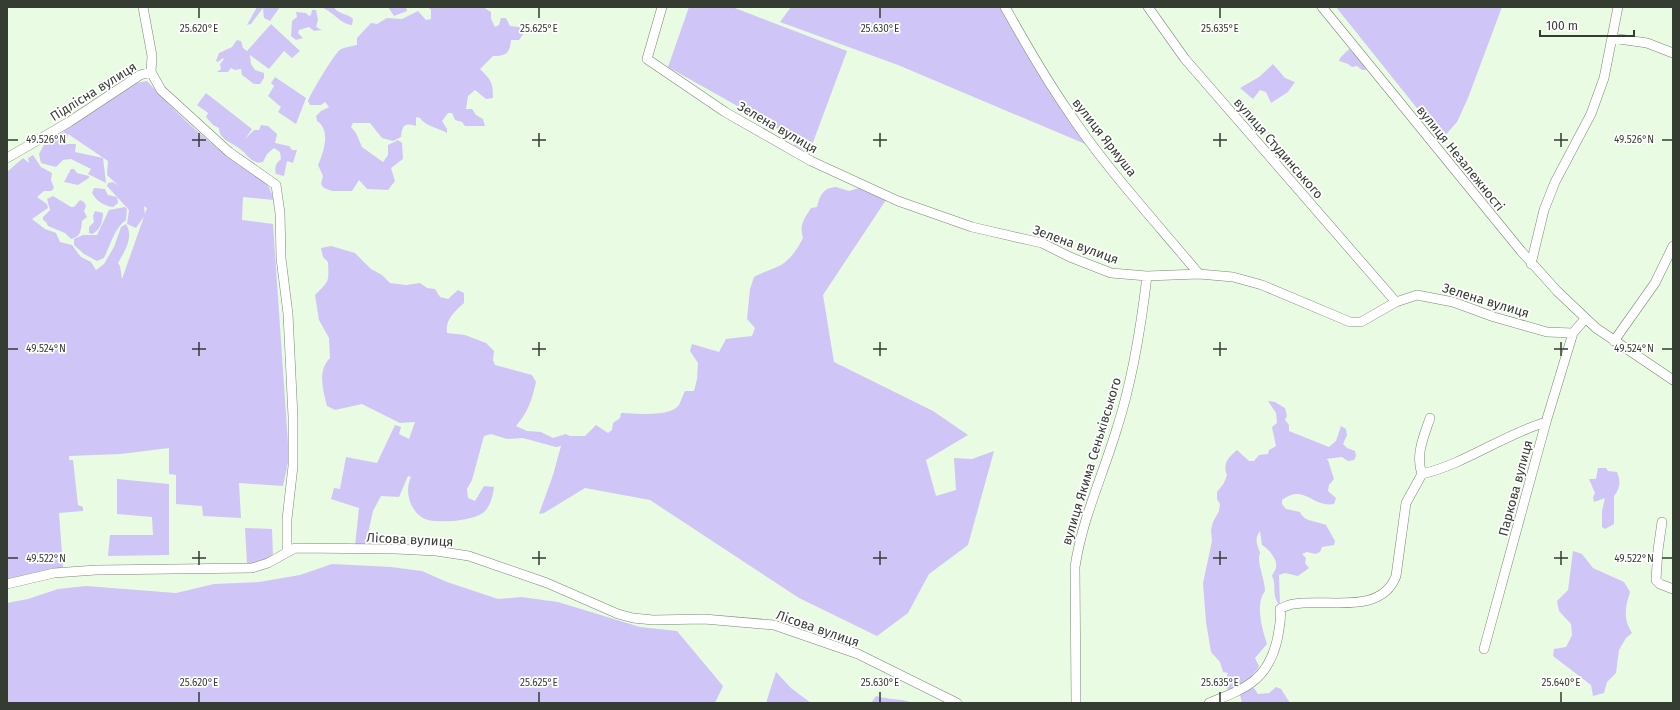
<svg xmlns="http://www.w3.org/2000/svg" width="1680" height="710" font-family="'Fira Sans',sans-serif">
<rect width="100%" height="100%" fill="#eafbe3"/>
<path fill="#d0c5f7" d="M257,7H280L270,21L264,18L263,8L251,24L247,25Z
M320,7H334C337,14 347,13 353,19L352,25C340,24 332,10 320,7Z
M388,7H406L407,11L394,16Z
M428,7H483L491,12V19L495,27L499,25L501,18H506L510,26L519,27L524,33L519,40H511C510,53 506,56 493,56L480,69C491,80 493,82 493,98L486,99L475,90L468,96L466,109H472L476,115L483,119L485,126H465L462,122L455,120L452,113H448L442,121L447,129V133C439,128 425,126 420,118L416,117V126C404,122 402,126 401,137L393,141L382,138L370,123H353L351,127L356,133L362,147L383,162L388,155V145L398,140L402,143L403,159L391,168L395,181L388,190L367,189L359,180L352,191H332L324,188L321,184L323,176L318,165C324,152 331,130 317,121L316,116L321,111L329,107L325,102L321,105H310L308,101C311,93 335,52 341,49C346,47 352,46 357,45V38L371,23L377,24L387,18L402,19L418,11L426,20L431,19V10Z
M689,7H732L847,51L809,153L794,145L796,139L668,67Z
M791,7H1003L1090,146L898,65L780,22Z
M1336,7H1502L1468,98L1457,122L1441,140L1424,117Z
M312,10H316L318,20L316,27L322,30L314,31L309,27L299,30L298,33L303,38L296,40L291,36L292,21L297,17L296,12L306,13L309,16L311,15Z
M271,24L300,51L292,58L284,51L269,69L250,55L251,64L255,70L264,73V78L260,84H254L242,75L241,69L235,70L231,68L228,72H217L221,69L220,64L224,59L223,58L218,62L216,61L219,53L232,47L237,40L241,41L243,48L247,51Z
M1349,49L1365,65L1366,70H1362L1357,66L1352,67L1348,64L1339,61L1340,58Z
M1273,64L1285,78L1295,82L1288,92L1271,103L1266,92L1260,90L1253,99L1240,88L1259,77Z
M275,77L306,98L296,124L278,112L281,107L268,96L274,86L271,83Z
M147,81C172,109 199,134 228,157C240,166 254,172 266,183C269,187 273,194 273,200L243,197L242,220L273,224L289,458L283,486L239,483L241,518L203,516L202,506L176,504V475L169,474V448L121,454L69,456V460H73L78,505L83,507V511L59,513L63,567L7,581V172L23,158L29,163L28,158L33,155L41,167L52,173L51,180L54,188L51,191H44L37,197L47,204L48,208L32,219L45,229L56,233L60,242L72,245L81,257L91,262L96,270L104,264L114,247L121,227L126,224C134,237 125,251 118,263L120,266L122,279L147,208L144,206L145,215L136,228L127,224L129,210L107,186L108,183L113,182L119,186L107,175L108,161L68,134L66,144H76L75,152L103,158L106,183L88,174L91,169L71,159L63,160L56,167L41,163L39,154L49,135L65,132L63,131L136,83Z
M206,93L252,129L245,139L254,130H259L261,125L268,126L277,134L275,143L289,146L292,150H297L293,163L287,161L284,176L276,174C274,168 276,163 281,159L280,152L274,148L267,154L263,162C252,165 247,154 240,149C232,142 219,140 219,128L213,125L206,117L208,113L197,105Z
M71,169H74L77,173L89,176V178L78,185L64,182Z
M836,187L849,191L859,188L886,200L823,295L834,362L933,411L968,435L926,460L936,496L956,490L954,458L972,459L994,451L968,545L929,574L908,613L877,636L799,598L650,500L585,488L544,513L539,514L553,475L561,446L556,447L523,438L507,439L491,434L484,436L472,480L467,489L468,498L475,501L484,486L494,487C493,495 491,504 486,510C478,521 437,524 425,519C410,512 404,491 411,477L408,476L399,497L381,496L373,511L365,547L355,546L359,508L331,499L334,488L340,489L346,457L377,463L395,425L401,427L399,434L409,439L415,422L400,423L362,404L335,410L327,406C323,389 317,371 330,358L329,338L319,320L315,295C329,281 329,283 328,262L323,257L321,248L331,246L355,253L371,269L382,275L390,283L406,285L420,283L427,288L435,289L440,297L448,299L458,290L464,293V303C454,312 445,320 447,333L465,335L486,343L494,351L493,360L495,365L532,375L536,382C532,400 528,412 516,426L527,431L541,432L553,438L566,434L570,436H585L596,425L608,433L612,430L613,423L620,418L621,413C635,413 669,418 679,405C681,401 683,395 685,391H694L697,379L698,363L690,351L692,344L719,352L726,339L752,336L755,328L747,319L750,289L754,277C762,272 772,270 781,265C791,259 798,248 803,238C799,225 804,219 811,208L817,207C820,195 823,188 836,187Z
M94,188L105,189L108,195L117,197L118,203L113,207C105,206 96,201 92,193Z
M53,196L71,207H74L80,200L84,202L86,206L84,211L87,217L82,221C81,230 81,237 71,239L65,233L48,226L46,222L43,220V217L50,210L47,199Z
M125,207L127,209L126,220C115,227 110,246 104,258L97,261L84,254L74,245V239L83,235H97L109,210Z
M95,211L103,213C103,221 100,231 92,234L89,233V227L94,222L93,216Z
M1268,401L1275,402L1285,408L1287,416L1285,420L1289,425V431L1329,447L1336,441L1341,426L1346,429L1347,435L1343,444L1347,448L1355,451L1356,456L1354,460L1348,461L1342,457L1326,459L1328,460L1334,479L1329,485L1328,491L1336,498L1334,504C1312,508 1305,483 1282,500V504L1286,509L1300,512C1304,522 1317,521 1326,525L1335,541L1334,545L1322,547L1320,552L1315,554L1307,552L1302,554L1306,558L1305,563L1309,568L1298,576L1285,573L1279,575L1280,605C1271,597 1277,585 1272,576C1273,573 1276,570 1276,567C1278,560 1268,548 1262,545L1260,531C1254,539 1257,544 1260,553C1256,562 1265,579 1265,591C1255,604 1262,629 1267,644L1255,658L1259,666C1255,675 1242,685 1233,690L1227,689L1225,679L1228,673L1223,672L1220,662L1211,652L1206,622L1203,583L1212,541L1211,530L1213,522L1219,511L1220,504L1217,499V492L1224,483L1227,475C1222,463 1229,457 1237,450L1249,461H1254L1259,455L1268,454L1269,450L1276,446L1272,427L1277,423L1276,413Z
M1598,468H1606L1608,471L1617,472C1621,481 1620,489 1614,496V524L1605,529L1602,527V511L1605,498L1594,502L1593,497L1595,493L1589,479H1596Z
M117,479L169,484V555L108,556L110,535H153L152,517L117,514Z
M245,528L272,529L273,556L260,563H247Z
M1573,551L1582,554L1593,568L1624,582L1630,592C1625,608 1623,618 1632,633L1626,638L1619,650L1616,673L1607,682L1604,693L1593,696L1591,685L1553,656L1554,649L1566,647L1572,635L1571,624L1559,611L1557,601L1568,590Z
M332,564L391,567L422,571L447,582L498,599L521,597L558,602L640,627L677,631L723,686L715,703H7V603L28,599L58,589L86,586L176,593L214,584L259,582L300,575Z
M776,672L791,688L811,703H766Z
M1276,687L1281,689L1290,703H1242L1240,695L1246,689L1254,688L1258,694L1269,693Z
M876,696C889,700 901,698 913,703H871Z"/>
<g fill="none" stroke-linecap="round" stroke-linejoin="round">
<defs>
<path id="minor" d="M143,7L152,56L151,72L161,90L229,152L276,185L280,213L281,258L288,314L293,417V466L287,519V551
M662,7L647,59L725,112L811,161L898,201L972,227L1042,243L1070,257L1111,273L1147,276L1199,274L1233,277L1262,285L1350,322H1361L1396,302L1417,295L1453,302L1494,317L1547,332L1573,333L1585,319
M1005,7C1024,41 1044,76 1066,108C1103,165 1155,221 1199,274
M1148,7L1185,59L1396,302
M1322,7L1521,251L1557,291L1596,328L1673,380
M1612,38L1647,43L1673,53
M7,158L69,122L140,75L151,72
M1531,264L1544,210L1555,182L1591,114L1604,78L1618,7
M1614,341L1655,283L1673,246
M1422,474C1415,455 1424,436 1430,418
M1662,522L1658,550L1656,580L1660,584L1673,589
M7,584L54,573L96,570L252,568L268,563L295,548L396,549L436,551L469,556L547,583L618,614L633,618L653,620L704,619L774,625L858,654L957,703
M1484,649L1546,422L1573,333
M1076,703L1075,567C1082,519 1103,475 1117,428C1133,379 1141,327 1147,276
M1209,703C1247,688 1269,680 1278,636C1279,627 1282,618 1280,609C1284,607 1289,604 1294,604C1326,598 1381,616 1396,576L1406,503L1422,474C1465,464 1503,435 1546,422"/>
</defs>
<use href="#minor" stroke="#788873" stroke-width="10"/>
<use href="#minor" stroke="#fff" stroke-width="9"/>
</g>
<path fill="none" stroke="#353c32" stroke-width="1.5" d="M199,8V18M539,8V18M880,8V18M1220,8V18M199,133V147M539,133V147M880,133V147M1220,133V147M1561,133V147M8,140H18M192,140H206M532,140H546M873,140H887M1213,140H1227M1554,140H1568M1662,140H1672M199,342V356M539,342V356M880,342V356M1220,342V356M1561,342V356M8,349H18M192,349H206M532,349H546M873,349H887M1213,349H1227M1554,349H1568M1662,349H1672M199,551V565M539,551V565M880,551V565M1220,551V565M1561,551V565M8,558H18M192,558H206M532,558H546M873,558H887M1213,558H1227M1554,558H1568M1662,558H1672M199,692V702M539,692V702M880,692V702M1220,692V702M1561,692V702"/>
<g text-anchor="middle" stroke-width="3.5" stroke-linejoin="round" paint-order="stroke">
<g font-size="13" fill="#353c32" stroke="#fff">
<text transform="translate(93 91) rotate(-32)" y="5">Підлісна вулиця</text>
<text transform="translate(778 127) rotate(30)" y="5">Зелена вулиця</text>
<text transform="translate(1105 137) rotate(52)" y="5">вулиця Ярмуша</text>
<text transform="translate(1279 148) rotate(49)" y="5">вулиця Студинського</text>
<text transform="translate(1461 158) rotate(51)" y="5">вулиця Незалежності</text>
<text transform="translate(1076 244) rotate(20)" y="5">Зелена вулиця</text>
<text transform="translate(1486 300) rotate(17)" y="5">Зелена вулиця</text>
<text transform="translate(1091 461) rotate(-73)" y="5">вулиця Якима Сеньківського</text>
<text transform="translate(1515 488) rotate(-75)" y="5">Паркова вулиця</text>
<text transform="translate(410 539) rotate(3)" y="5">Лісова вулиця</text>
<text transform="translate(818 628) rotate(19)" y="5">Лісова вулиця</text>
</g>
</g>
<g font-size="10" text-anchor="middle" fill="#353c32" stroke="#fff" stroke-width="3.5" stroke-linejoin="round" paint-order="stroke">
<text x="199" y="32">25.620°E</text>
<text x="539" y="32">25.625°E</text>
<text x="880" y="32">25.630°E</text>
<text x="1220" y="32">25.635°E</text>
<text x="46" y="143">49.526°N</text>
<text x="1634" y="143">49.526°N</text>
<text x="46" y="352">49.524°N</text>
<text x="1634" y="352">49.524°N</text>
<text x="46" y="562">49.522°N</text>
<text x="1634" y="562">49.522°N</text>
<text x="199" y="686">25.620°E</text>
<text x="539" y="686">25.625°E</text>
<text x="880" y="686">25.630°E</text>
<text x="1220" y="686">25.635°E</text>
<text x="1561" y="686">25.640°E</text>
</g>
<rect width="1680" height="710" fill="none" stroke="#353c32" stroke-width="16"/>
<path d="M1540 30v6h94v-6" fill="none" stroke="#353c32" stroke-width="2"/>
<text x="1546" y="30" font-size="12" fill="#353c32" stroke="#ffffff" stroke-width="3" paint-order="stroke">100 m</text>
</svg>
